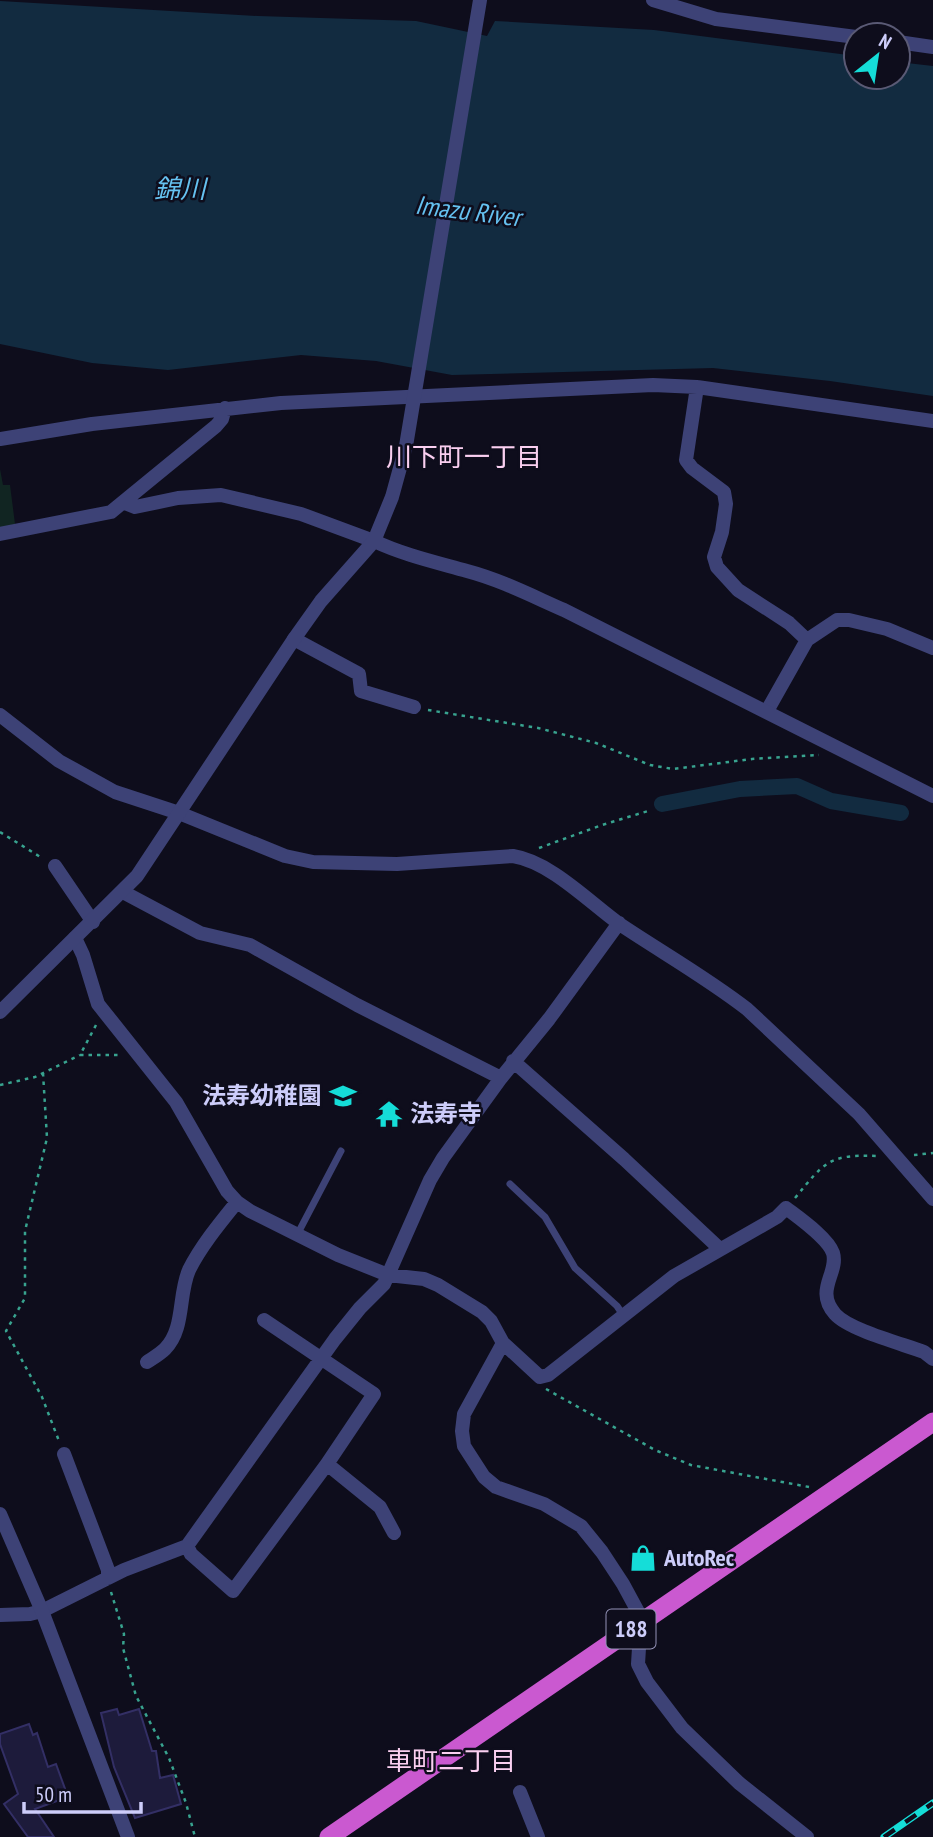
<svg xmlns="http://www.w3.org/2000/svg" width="933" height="1837" font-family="'PT Sans Narrow','Noto Sans JP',sans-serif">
<rect width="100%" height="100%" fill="#0e0d1c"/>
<path fill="#112522" d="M0,469L3,485H10L15,524L0,528Z"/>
<path fill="#122b40" d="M0,1L258,16L416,21L487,36L495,21L654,30L856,56V77H898V62L933,66V396L830,381L713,368L452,375L376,361L301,355L168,370L92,363L0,344Z"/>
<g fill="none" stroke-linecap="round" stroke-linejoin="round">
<path stroke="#122b40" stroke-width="16" d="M662,804L740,789L797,786L831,801L901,813"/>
</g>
<path fill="#1d1b3b" stroke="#332f65" stroke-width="2" d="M117,1709L119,1715L139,1709L152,1751H156L160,1778L173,1775L181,1804L135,1818L114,1767L101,1713Z
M29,1724L33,1735L37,1733L48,1767L56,1764L68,1797L35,1809L54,1837H28L4,1804L18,1794L0,1744V1734Z"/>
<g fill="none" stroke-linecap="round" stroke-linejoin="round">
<path stroke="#38a38f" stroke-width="2.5" stroke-dasharray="3.5 5" stroke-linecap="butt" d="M428,710L538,728L596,743L650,765L673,769L752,759L819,755
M0,832L42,858
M539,848L602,825L648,811
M96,1025L80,1055H120
M43,1073L47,1138L25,1231V1298L6,1331L42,1397L59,1441
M0,1085L35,1077L80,1055
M914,1155L933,1153
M795,1198C824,1163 828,1154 876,1156
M546,1389L655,1450L691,1465L809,1487
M111,1592L124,1634L123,1648L136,1696L169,1758L186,1803L195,1837"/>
<path stroke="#3d4276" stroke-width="7" d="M510,1184L545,1217L575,1268L617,1306L623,1315
M297,1235L341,1151"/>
<path stroke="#3d4276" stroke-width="14" d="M653,0L716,19L856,37
M898,42L933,47
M697,387L686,460L692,468L724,492L726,504L722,532L714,557L717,567L738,590L789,623L807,640
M0,439L92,424L281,403L653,385L697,387L933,421
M125,503L135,507L178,498L221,495L301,514L374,541
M0,534L111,512L216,426L222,419L225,408
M294,639L359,674L361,691L414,707
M767,711L807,640L837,620H849L887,629L933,648
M0,715L59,761L115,792L179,813L285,856L313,862L397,864L513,856C551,862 590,903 621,925C663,953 707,978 747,1009L859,1114L933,1199
M55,866L93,922
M123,892L200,933L250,945L357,1005L501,1078
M75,938L83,955L98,1004L176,1102L227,1191L237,1202L250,1211L338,1255L388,1275L424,1279L438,1285L482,1312L491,1321L503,1343L540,1377L548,1375L674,1276L777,1217L786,1208C799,1218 828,1238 833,1253C839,1273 814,1290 835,1314C849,1330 903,1344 924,1352L933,1359
M513,1061L624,1159L720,1249
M503,1343L464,1414L462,1431L464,1446L484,1477L496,1487L544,1504L581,1526L602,1552L623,1584L643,1621
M147,1362C153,1358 160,1354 165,1349C185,1329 178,1295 189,1270C201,1246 220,1223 237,1202
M64,1454L108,1570V1578
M327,1464L380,1507L394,1533
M187,1546L191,1554L233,1591L327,1464L374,1394L264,1320
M0,1615L30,1614L42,1611L124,1570L187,1546L335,1339L360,1308L384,1284L430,1180L443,1158L501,1078L549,1019L619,923
M630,1630L639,1648L638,1664L647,1682L682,1728L739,1783L807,1837
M520,1792L538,1837"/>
<path stroke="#3d4276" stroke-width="14" d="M374,541C404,555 435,562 467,571C501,580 532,596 564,610L933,796
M0,1012L137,876L294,639L321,601L374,541L392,497L406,446L480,0
M0,1514L42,1611L128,1837"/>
<path stroke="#ca59d0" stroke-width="19" d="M329,1837L933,1422"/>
<defs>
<path id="rail" d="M884,1837L933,1803"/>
</defs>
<use href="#rail" stroke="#15ddd8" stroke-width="7"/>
<use href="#rail" stroke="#0e0d1c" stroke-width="4.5" stroke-dasharray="13" stroke-linecap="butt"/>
</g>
<defs>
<symbol id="school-bare" viewBox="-9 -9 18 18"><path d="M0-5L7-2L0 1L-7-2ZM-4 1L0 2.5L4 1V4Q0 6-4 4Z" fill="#15ddd8" stroke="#0e0d1c" stroke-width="2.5" paint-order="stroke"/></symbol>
<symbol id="temple-bare" viewBox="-9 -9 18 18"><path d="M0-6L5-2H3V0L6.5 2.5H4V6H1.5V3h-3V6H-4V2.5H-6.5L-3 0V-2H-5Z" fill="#15ddd8" stroke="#0e0d1c" stroke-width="2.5" paint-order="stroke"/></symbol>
<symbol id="shop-bare" viewBox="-9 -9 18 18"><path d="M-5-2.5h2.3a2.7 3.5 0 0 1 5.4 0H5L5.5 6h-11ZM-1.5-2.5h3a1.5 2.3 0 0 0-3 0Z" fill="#15ddd8" stroke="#0e0d1c" stroke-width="2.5" paint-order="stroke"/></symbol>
</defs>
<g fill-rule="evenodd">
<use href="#school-bare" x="324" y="1077" width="38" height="38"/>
<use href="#temple-bare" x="370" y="1095" width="38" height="38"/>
<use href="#shop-bare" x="624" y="1539" width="38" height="38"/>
</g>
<g text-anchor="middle" stroke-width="5" stroke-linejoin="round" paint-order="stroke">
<rect fill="#0e0d1c" stroke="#9493b7" stroke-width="2" x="606.5" y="1609.5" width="49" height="39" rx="5"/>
<g font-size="23" font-weight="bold" fill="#cdcdfa">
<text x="631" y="1637">188</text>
</g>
<g font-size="24" font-weight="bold" fill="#cdcdfa" stroke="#0e0d1c" text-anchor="start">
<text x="322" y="1104" text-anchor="end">法寿幼稚園</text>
<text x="410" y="1122">法寿寺</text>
<text x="664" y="1566">AutoRec</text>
</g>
<g font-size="26" font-style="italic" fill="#65c1f0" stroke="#0e0d1c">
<text x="180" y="198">錦川</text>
<text transform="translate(468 211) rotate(7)" y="9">Imazu River</text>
</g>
<g font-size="26" fill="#facff0" stroke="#0e0d1c">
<text x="464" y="466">川下町一丁目</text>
<text x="451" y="1770">車町二丁目</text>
</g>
</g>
<g transform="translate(877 56) rotate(30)"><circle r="33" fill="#0e0d1c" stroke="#5a5a75" stroke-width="2"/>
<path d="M0-5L12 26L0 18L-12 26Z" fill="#15ddd8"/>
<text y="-10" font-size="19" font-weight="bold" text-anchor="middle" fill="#cdcdfa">N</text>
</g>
<path d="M24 1802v10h117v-10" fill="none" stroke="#cdcdfa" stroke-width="3.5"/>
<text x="35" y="1802" font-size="21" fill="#cdcdfa" stroke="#0e0d1c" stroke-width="5" paint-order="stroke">50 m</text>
</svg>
